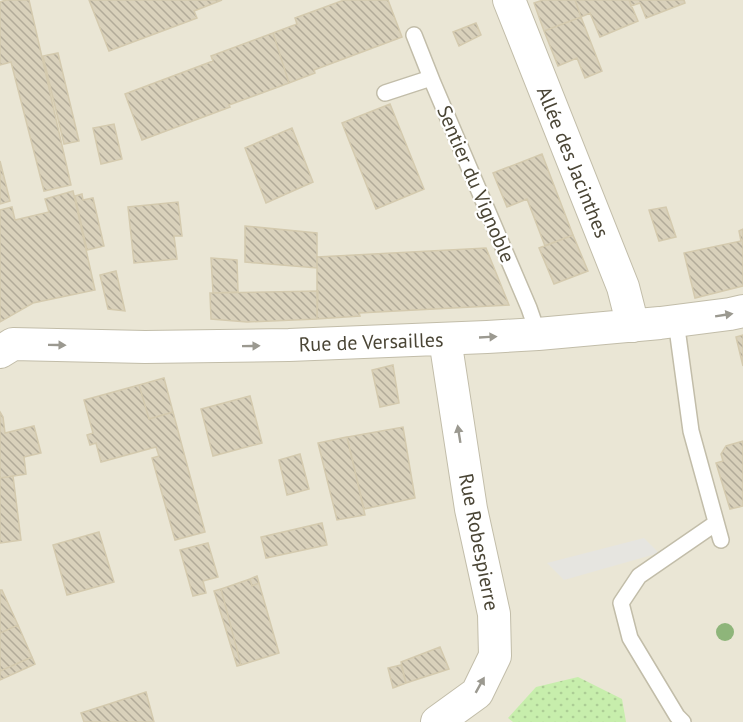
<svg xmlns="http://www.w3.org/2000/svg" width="743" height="722" font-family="'PT Sans',sans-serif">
<defs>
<pattern id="garden-dots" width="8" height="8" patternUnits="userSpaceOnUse" patternTransform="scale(1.5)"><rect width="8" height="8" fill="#c7eeac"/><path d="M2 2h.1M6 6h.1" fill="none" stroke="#accd95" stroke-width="1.8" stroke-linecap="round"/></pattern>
<pattern id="building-back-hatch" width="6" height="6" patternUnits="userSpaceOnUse" patternTransform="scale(1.5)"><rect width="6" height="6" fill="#d9d1bb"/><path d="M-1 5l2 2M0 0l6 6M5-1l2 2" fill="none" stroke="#b2ab99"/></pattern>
</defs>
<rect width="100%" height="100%" fill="#f6f3e7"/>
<path fill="#eae6d5" d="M0,0H743V722H0Z"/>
<path fill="url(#garden-dots)" d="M578,677L622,699L626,722H513L508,718L536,687Z"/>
<path fill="#e6e5e0" d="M644,538L659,553L564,580L547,563Z"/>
<path fill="url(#building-back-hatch)" stroke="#d4caae" stroke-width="1.5" d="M6,0H29L71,185L44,191L11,62L0,65V2Z
M89,0H222L194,11L197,18L109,51Z
M344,0H388L402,37L314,70L315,73L289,83L273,33L297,24L295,18Z
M543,0H575L581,17L544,31L534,3Z
M575,0H629L638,21L600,37L590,13L581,17Z
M629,0H684L685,3L646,18L640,3L631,6Z
M581,17L602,71L585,78L577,58L558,66L544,31Z
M476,23L481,35L459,46L453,32Z
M273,33L289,83L229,105L230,107L142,140L125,94L213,61L211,56Z
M58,53L79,141L64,144L43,56Z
M390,104L424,189L376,209L342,123Z
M114,124L122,159L101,164L93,128Z
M292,128L313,182L266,203L245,148Z
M542,154L573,235L545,246L527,199L507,207L493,173Z
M0,161L10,201L0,204Z
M73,191L95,290L33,303L0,322V210L12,207L15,220L49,212L45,199Z
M82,194L83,200L93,198L104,246L87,250L75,196Z
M178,202L182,236H174L177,259L134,263L128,207Z
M666,207L676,237L659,241L649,210Z
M245,226L317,233V268L245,262Z
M743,229V286L695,298L684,253L741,241L739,231Z
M573,235L588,271L554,284L539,248Z
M486,248L509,305L359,313L360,316L317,319V257Z
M211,258L237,260L238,292L213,293Z
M116,271L125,311L108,309L100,275Z
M318,291L317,319L247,322L211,319L210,293Z
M743,335V366L736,337Z
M393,365L399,403L380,407L372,370Z
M164,378L173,412L149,419L139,385Z
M139,385L149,419L173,412L205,532L175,540L152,458L159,456L156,447L101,462L96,443L90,445L87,435L93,433L84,400Z
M250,396L262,443L213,456L201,409Z
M0,412L3,417L5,433L34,426L41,453L24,457L26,474L0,478Z
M403,427L415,498L364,509L347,437Z
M347,437L365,515L337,520L318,443Z
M743,441V506L730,509L716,463L723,461L721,454L726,446Z
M300,454L309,489L287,495L279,460Z
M13,476L21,540L0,543V478Z
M322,523L327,545L266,558L261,537Z
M99,532L114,582L67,595L53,545Z
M208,543L218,577L203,581L206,593L193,596L180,550Z
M257,576L259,583L252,586L250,579Z
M250,579L252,586L259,583L279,653L241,665L221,589Z
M221,589L241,665L237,666L214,591Z
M0,590H2L18,625L0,633Z
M18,625L32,657L0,671V633Z
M440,647L449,669L406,683L401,662Z
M32,657L35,664L0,680V671Z
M401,665L406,683L393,688L388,668Z
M146,692L154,722H84L81,713Z"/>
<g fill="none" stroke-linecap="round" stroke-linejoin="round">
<defs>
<path id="lane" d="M414,35L433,83L529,308L538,334
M385,93L431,78
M676,321L691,431L721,540
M683,722L677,716L630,638L621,603L639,576L716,523"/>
<path id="street" d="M509,0L623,287L633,326
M0,352L13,344L145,347L289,345L487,337L538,334L660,323L730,314L743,311
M437,722L477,693L495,656L494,614L471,509L445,339"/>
</defs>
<use href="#lane" stroke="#c2bda9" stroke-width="18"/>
<use href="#street" stroke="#c2bda9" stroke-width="34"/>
<use href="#lane" stroke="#fff" stroke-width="15"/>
<use href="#street" stroke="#fff" stroke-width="32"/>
</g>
<circle fill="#8eb57a" cx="725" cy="632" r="9"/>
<defs><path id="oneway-solid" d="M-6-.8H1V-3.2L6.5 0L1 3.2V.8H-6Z" transform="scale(1.5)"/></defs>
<g fill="#9b9990">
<use href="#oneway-solid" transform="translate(724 315) rotate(-9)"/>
<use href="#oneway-solid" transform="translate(488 337) rotate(-3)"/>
<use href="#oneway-solid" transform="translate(57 345) rotate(1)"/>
<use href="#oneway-solid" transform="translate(251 346) rotate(-1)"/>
<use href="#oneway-solid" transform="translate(459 434) rotate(-99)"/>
<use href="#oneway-solid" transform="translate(480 685) rotate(-61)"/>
</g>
<g text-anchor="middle" stroke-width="4.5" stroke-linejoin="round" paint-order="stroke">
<g font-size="20" fill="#4a4535" stroke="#fff">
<text transform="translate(573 162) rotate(68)" y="7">Allée des Jacinthes</text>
<text transform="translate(476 184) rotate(67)" y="7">Sentier du Vignoble</text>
<text transform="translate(371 342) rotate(-2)" y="7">Rue de Versailles</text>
<text transform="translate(479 542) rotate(79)" y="7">Rue Robespierre</text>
</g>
</g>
</svg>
